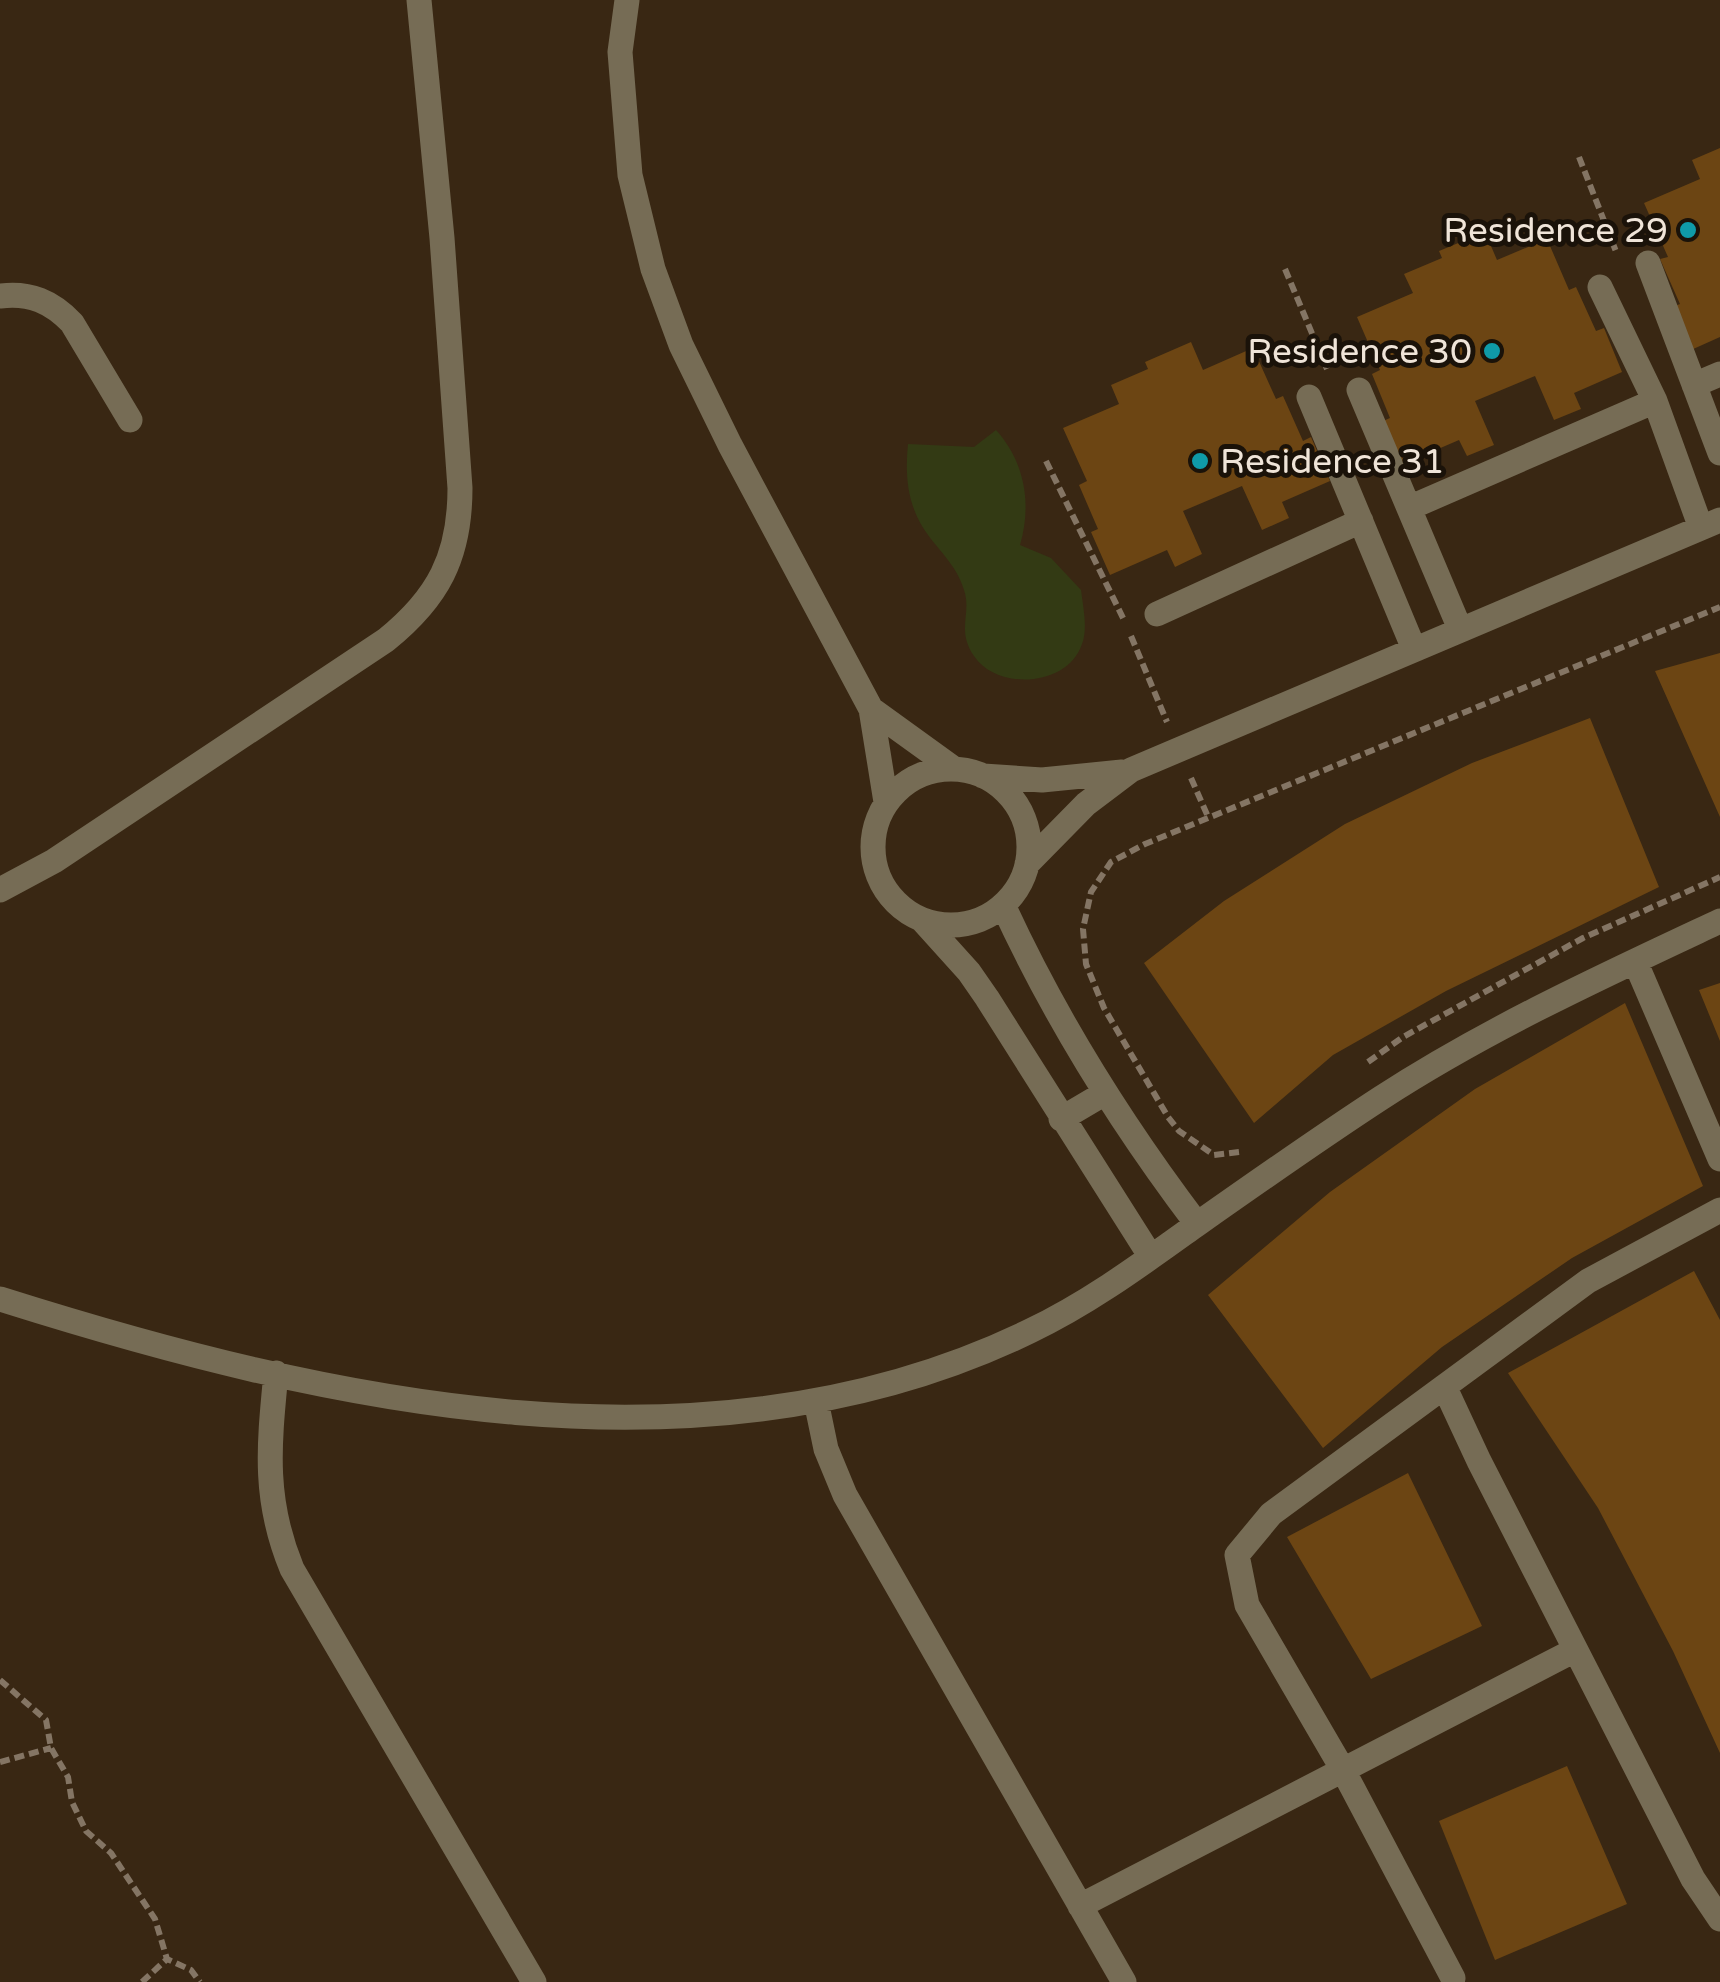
<svg xmlns="http://www.w3.org/2000/svg" width="1720" height="1982" font-family="'Varela Round',sans-serif">
<rect width="100%" height="100%" fill="#392713"/>
<path fill="#333a14" d="M996,430C1025,462 1032,504 1020,545L1051,558L1081,590C1083,606 1088,629 1082,644C1068,687 997,691 974,656C956,630 972,614 964,590C956,563 936,549 922,526C907,501 905,473 908,444L974,447Z"/>
<path fill="#6c4513" d="M1720,148V337L1691,350L1672,307L1680,304L1660,259L1668,257L1644,203L1700,179L1692,160Z
M1485,232L1497,260L1547,239L1569,290L1576,287L1596,331L1604,328L1622,372L1574,393L1581,409L1554,420L1535,376L1475,401L1494,445L1467,456L1459,440L1401,465L1383,421L1390,418L1372,374L1380,370L1357,317L1413,293L1404,274L1442,258L1439,251Z
M1191,342L1203,370L1253,348L1276,399L1283,396L1303,441L1311,437L1330,481L1282,502L1289,518L1262,530L1242,486L1183,511L1202,554L1175,567L1167,550L1110,575L1091,532L1098,529L1079,485L1087,481L1063,428L1119,404L1111,385L1148,369L1145,362Z
M1720,653V817L1655,671Z
M1590,718L1659,887L1446,991L1333,1055L1254,1123L1144,963L1224,901L1345,824L1472,763Z
M1720,983V1041L1699,990Z
M1625,1003L1703,1186L1572,1258L1442,1347L1323,1448L1208,1295L1330,1192L1475,1089Z
M1694,1271L1720,1320V1753L1673,1651L1598,1508L1508,1373Z
M1408,1473L1482,1626L1371,1679L1287,1537Z
M1567,1766L1627,1904L1495,1960L1439,1821Z"/>
<g fill="none" stroke-linecap="round" stroke-linejoin="round">
<path stroke="#847564" stroke-width="6" stroke-dasharray="10 5" stroke-linecap="butt" d="M1579,157L1617,254
M1285,269L1327,369
M1046,461L1124,620
M1131,636L1167,722
M1191,778L1209,819
M1368,1062L1403,1037L1583,938L1720,877
M1239,1152L1214,1155L1179,1131L1168,1117L1104,1008L1086,964L1083,929L1091,892L1111,862L1145,844L1720,607
M0,1680L46,1720L51,1748L68,1777L72,1802L86,1831L111,1853L155,1919L167,1959L191,1970L200,1982
M0,1762L51,1748
M142,1982L167,1959"/>
<path stroke="#766c55" stroke-width="25" d="M627,0L620,52L630,175L653,269L681,345L730,445L871,709L886,802
M1648,263L1720,453
M1600,287L1655,401L1701,528
M0,296C30,292 52,302 72,323L130,420
M1694,385L1720,374
M1359,390L1460,629
M1309,397L1414,649
M1409,508L1655,401
M1157,614L1361,521
M871,709L954,769
M873 847a78 78 0 1 1 156 0a78 78 0 1 1-156 0Z
M983,776L1042,780L1122,772
M1027,864L1086,804L1131,770L1720,520
M0,890L54,861L386,640C438,598 460,557 460,488L442,238L419,0
M1003,905C1055,1018 1122,1125 1197,1224
M923,921L969,972L987,998L1151,1257
M1635,961L1720,1159
M1061,1119L1105,1093
M0,1299C326,1402 707,1488 1030,1331C1089,1303 1143,1263 1196,1225C1257,1182 1318,1139 1381,1098C1487,1029 1605,975 1720,921
M276,1373C269,1446 263,1499 292,1569L534,1982
M1445,1388L1479,1461L1693,1879L1720,1919
M816,1401L826,1449L845,1495L1124,1982
M1080,1906L1575,1650
M1453,1978L1343,1770L1247,1605L1237,1555L1271,1514L1588,1281L1720,1210"/>
</g>
<g fill="#0f9aa8" stroke="#1a1209" stroke-width="4">
<circle cx="1688" cy="230" r="10"/>
<circle cx="1492" cy="351" r="10"/>
<circle cx="1200" cy="461" r="10"/>
</g>
<g text-anchor="middle" stroke-width="10" stroke-linejoin="round" paint-order="stroke">
<g font-size="35" fill="#efe4d8" stroke="#1a1209" text-anchor="end">
<text x="1668" y="242">Residence 29</text>
<text x="1472" y="363">Residence 30</text>
<text x="1220" y="473" text-anchor="start">Residence 31</text>
</g>
</g>
</svg>
